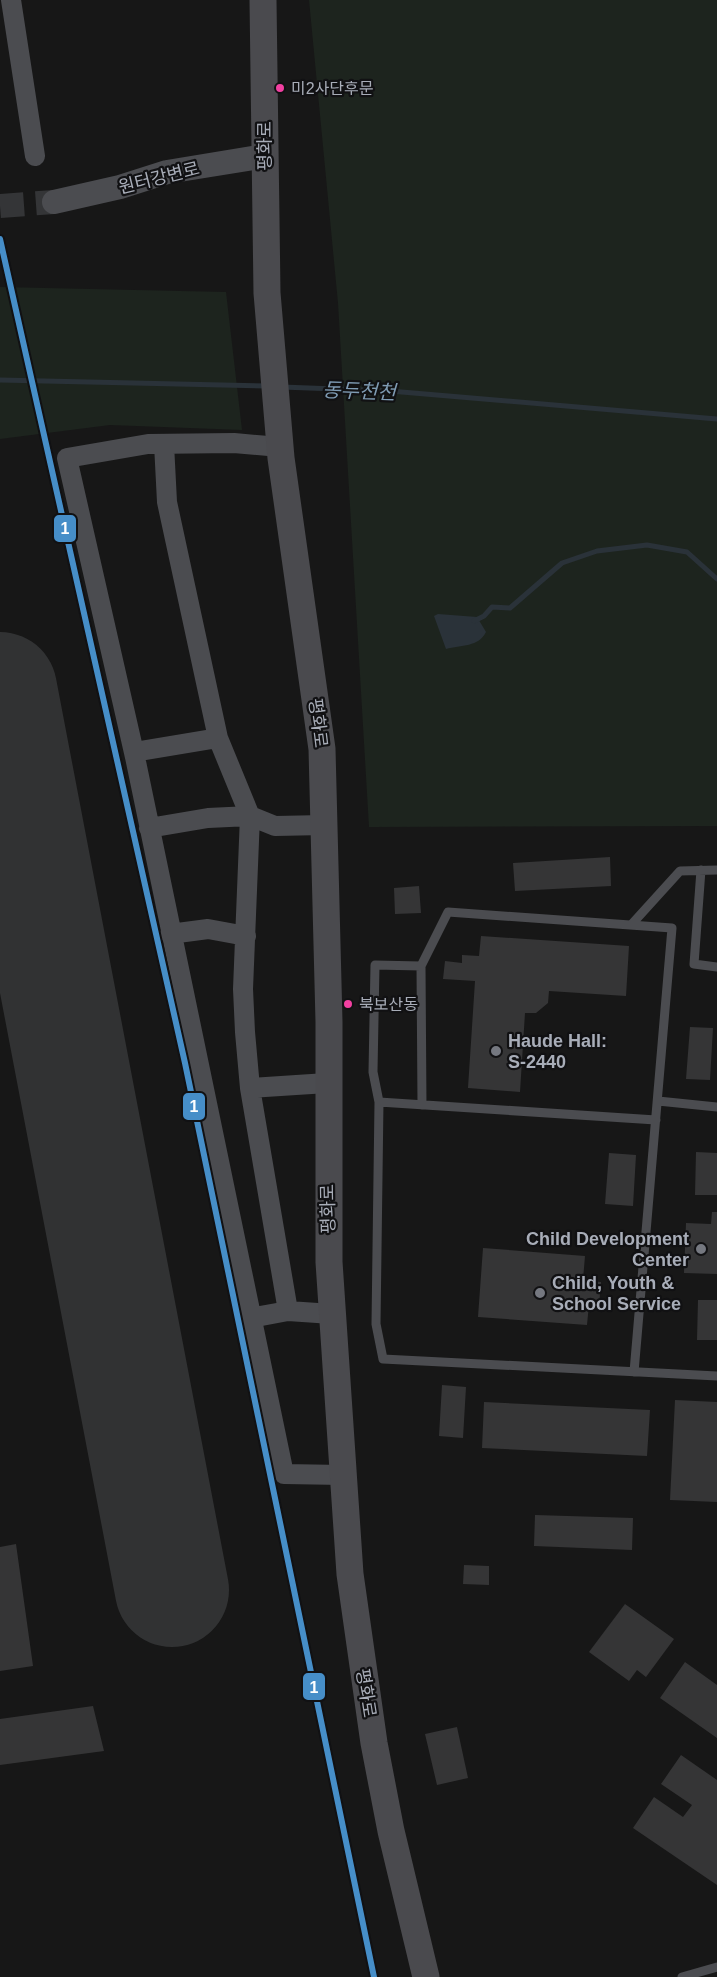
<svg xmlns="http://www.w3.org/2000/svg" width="717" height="1977" font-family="Arial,'Noto Sans KR',sans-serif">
<rect width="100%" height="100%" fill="#171717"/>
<path fill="#1d241e" d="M309,0H717V826L369,827L338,303Z
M0,287L226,292L242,430L110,425L0,439Z"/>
<path fill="#2a3239" d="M438,614L477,617L486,632C479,647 461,645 446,649L434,616Z"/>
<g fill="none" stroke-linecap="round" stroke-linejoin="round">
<path stroke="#2a3239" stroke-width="5" d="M0,380L267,386
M282,387L390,391L717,419
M474,621L484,616L492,607L510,608L562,563L597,551L647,545L687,552L717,579"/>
<path stroke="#313233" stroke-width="114" d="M0,689L172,1590"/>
</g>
<path fill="#353536" d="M610,857L611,886L515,891L513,863Z
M419,886L421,913L395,914L394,888Z
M481,936L629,946L626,996L549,991L548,1003L536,1013H525L520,1092L468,1088L475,981L443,979L445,961L462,963V955L479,956Z
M690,1027L713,1028L710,1080L686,1079Z
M696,1152L717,1153V1195H695Z
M609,1153L636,1155L633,1206L605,1204Z
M712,1212H717V1274L684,1273L686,1223L711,1224Z
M483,1248L585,1256L583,1280L601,1282L599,1305L589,1304L587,1325L478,1317Z
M698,1300H717V1340H697Z
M442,1385L466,1387L463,1438L439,1436Z
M675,1400L717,1402V1502L670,1500Z
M484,1402L650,1410L647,1456L482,1448Z
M535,1515L633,1518L632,1550L534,1546Z
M16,1544L33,1666L0,1671V1547Z
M464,1565L489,1566V1585L463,1584Z
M625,1604L674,1639L646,1677L637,1670L629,1681L589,1652Z
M685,1662L717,1685V1738L660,1698Z
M93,1706L104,1751L0,1765V1719Z
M457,1727L468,1778L437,1785L425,1734Z
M681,1755L717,1780V1885L633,1828L654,1797L683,1817L692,1805L661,1784Z"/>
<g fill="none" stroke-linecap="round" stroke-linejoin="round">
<path stroke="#343537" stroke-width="24" stroke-dasharray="24 12" stroke-linecap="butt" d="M0,206L54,202"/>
<path stroke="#4b4c50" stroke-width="9" d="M701,870L694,964L717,967
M631,925L680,871L717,870
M421,966L448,912L672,928L634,1372
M658,1101L717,1107
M379,1102L656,1120
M422,1105L421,966L375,965L373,1072L379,1102L376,1324L383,1359L717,1376
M682,1977L717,1967"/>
<path stroke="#4b4c50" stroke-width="20" d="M11,0L35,156
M164,444L167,502L210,701L218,738L250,816L243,989L245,1032L250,1088L288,1311
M280,447L234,443L148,444L67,458L135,757L284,1474L343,1475
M134,752L218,738
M149,828L208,818L250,816L275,826L324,825
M170,934L208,929L246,936
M250,1088L327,1083
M250,1318L288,1311L332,1314"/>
<path stroke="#4b4c50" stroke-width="24" d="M54,202L120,187L167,172L265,156"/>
<path stroke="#4a4a4e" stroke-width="27" d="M263,0L267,293L281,458L322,749L329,1022V1262L350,1574L374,1743L391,1831L426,1977"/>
<defs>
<path id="metro-1" d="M0,239L185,1063L374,1977"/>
</defs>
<use href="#metro-1" stroke="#111113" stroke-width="10"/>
<use href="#metro-1" stroke="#468ec8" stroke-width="6"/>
</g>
<g fill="#f240a1" stroke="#111113" stroke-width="2">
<circle cx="280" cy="88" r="5"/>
<circle cx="348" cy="1004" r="5"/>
</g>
<g fill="#757880" stroke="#111113" stroke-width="2">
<circle cx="496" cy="1051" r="6"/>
<circle cx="701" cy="1249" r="6"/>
<circle cx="540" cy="1293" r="6"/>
</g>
<g text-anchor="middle" stroke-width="4.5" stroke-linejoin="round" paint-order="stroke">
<g font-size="16" fill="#a8adb8" stroke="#111113" text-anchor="start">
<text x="291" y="94">미2사단후문</text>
<text x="359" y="1010">북보산동</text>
</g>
<g font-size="18" fill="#a8adb8" stroke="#111113">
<text transform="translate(265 146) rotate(-90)" y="6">평화로</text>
<text transform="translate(159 178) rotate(-14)" y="6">원터강변로</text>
<text transform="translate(318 723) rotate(83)" y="6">평화로</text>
<text transform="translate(328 1209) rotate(-91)" y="6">평화로</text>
<text transform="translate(366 1693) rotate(81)" y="6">평화로</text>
</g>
<g font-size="18" font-weight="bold" fill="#a8adb8" stroke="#111113" text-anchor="start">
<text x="508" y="1047">Haude Hall:<tspan x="508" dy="21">S-2440</tspan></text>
<text x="689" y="1245" text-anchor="end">Child Development<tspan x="689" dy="21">Center</tspan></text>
<text x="552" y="1289">Child, Youth &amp;<tspan x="552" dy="21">School Service</tspan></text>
</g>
<g font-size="20" font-style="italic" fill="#7f9bb3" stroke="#111113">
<text transform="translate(359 391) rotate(2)" y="7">동두천천</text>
</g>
</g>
<g stroke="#111113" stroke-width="2">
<rect x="53" y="514" width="24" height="29" rx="6" fill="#468ec8"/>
<rect x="182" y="1092" width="24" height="29" rx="6" fill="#468ec8"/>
<rect x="302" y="1672" width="24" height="29" rx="6" fill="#468ec8"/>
</g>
<g font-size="16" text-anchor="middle" font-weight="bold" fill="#fff">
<text x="65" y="534">1</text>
<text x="194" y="1112">1</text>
<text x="314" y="1693">1</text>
</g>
</svg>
